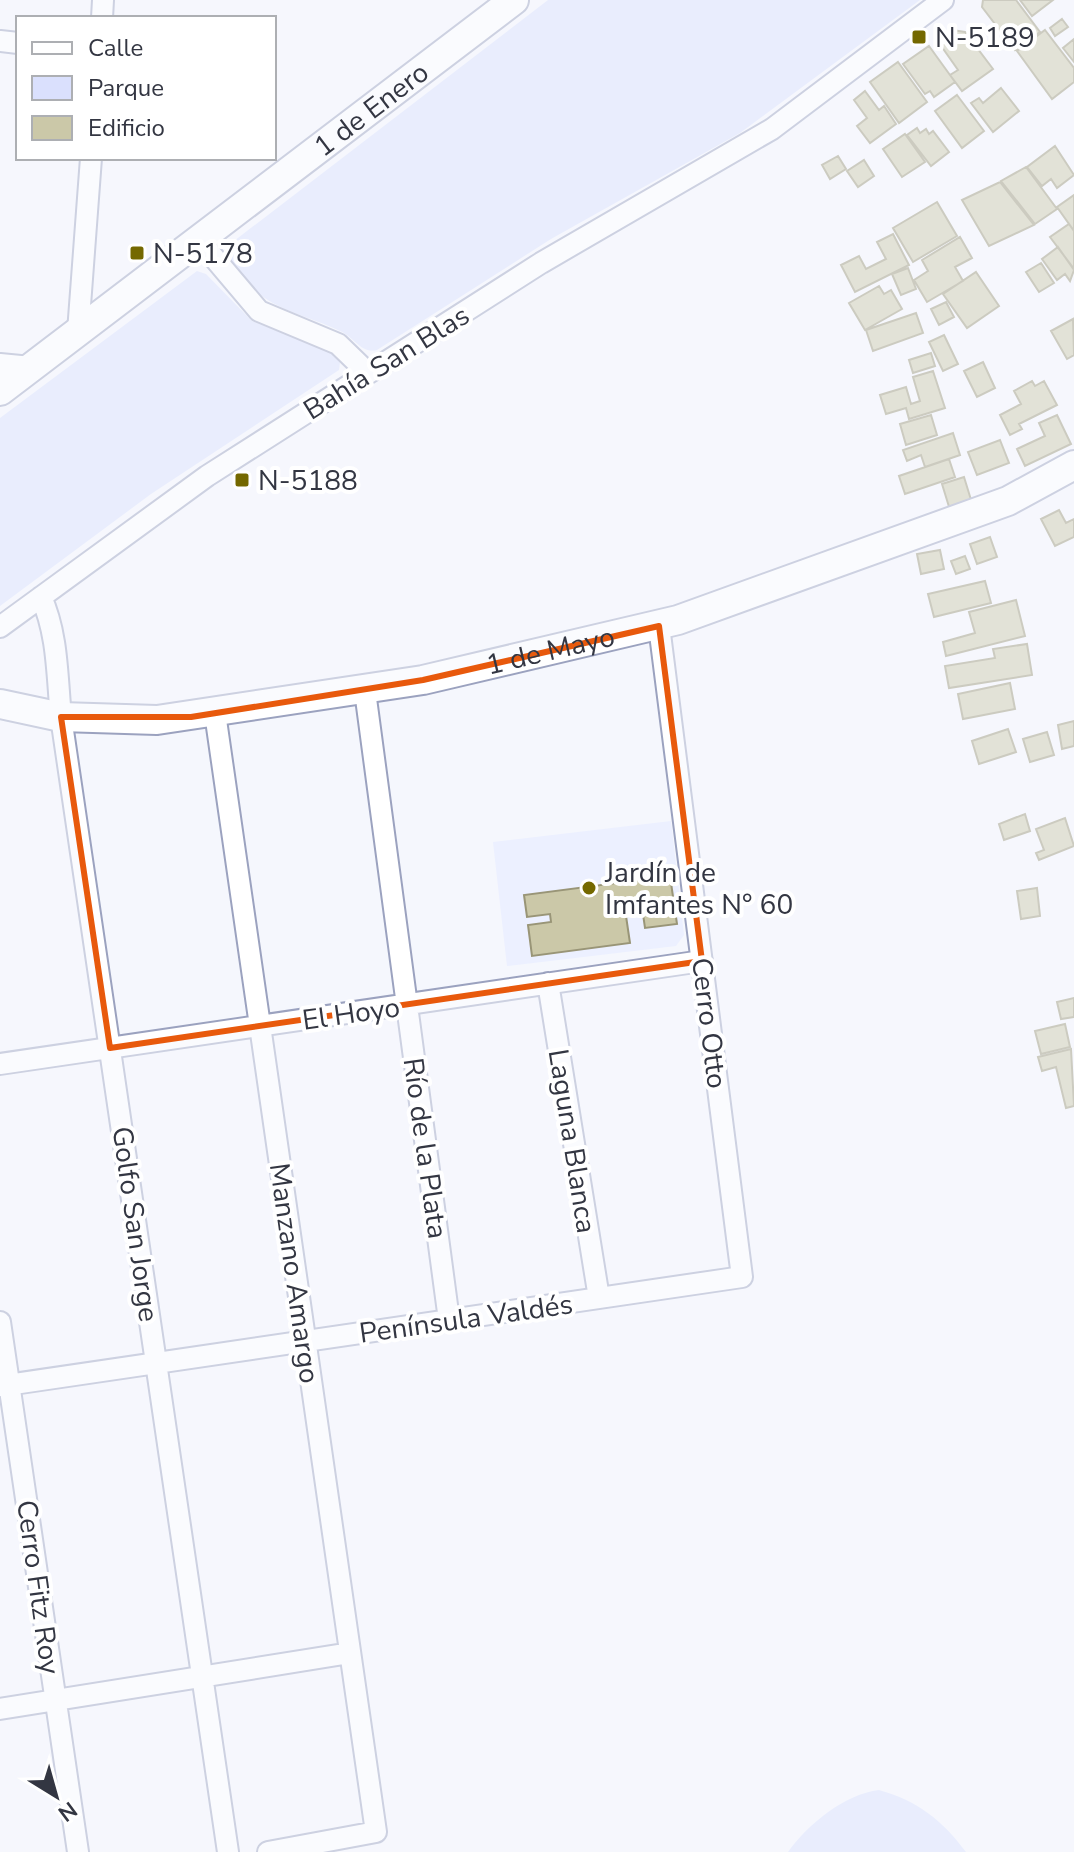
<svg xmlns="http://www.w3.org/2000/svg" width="1074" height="1852" font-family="'Nunito Sans',sans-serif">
<rect width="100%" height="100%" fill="#f5f7fd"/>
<path fill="#ecf0ff" d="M671,821L684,935L676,946L507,966L493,842Z"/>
<path fill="#dae0fd" d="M548,0H920L740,133L551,239L377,350C361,354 354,337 340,331C303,313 269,311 243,277C236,268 229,261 228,250L234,241Z
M197,271L206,274L252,321L334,354L340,362L339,370L151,494L0,606V418Z
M879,1790C918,1801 942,1820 966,1852H788C808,1824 845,1794 879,1790Z"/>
<path fill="#cbc8a8" stroke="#999577" stroke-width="2" d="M983,0H1016L1040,32L1015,50L982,7Z
M1020,0H1053L1032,16Z
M1062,19L1068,27L1055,36L1050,28Z
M952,30L965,32L993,69L962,91L950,75L958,70L937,40Z
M1045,30L1074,68V82L1052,99L1017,51Z
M1074,39V62L1063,48Z
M929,46L955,82L934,97L930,91L925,94L903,64Z
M898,62L927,102L899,123L870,82Z
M1001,88L1019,111L993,132L971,103L979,98L983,103Z
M865,91L879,110L884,106L896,124L870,143L857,126L867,118L854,100Z
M957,95L984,131L962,148L935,111Z
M917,128L920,133L926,129L929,134L933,131L949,152L931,166L907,135Z
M905,134L925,162L902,177L883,149Z
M1055,146L1074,175L1057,188L1051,179L1042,186L1027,167Z
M838,156L846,169L830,179L822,165Z
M864,160L874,176L858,187L847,171Z
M1026,167L1057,209L1035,224L1001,181Z
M1000,182L1034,225L989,246L962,200Z
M1074,195V231L1057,207Z
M937,202L957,236L913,262L893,228Z
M1069,224L1074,231V269L1050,237Z
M893,234L909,265L855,292L841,265L859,256L866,269L886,259L877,242Z
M960,237L972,258L955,267L963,281L927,302L914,280L928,271L922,260Z
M1058,247L1074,270L1070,281L1065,274L1057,280L1042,259Z
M1041,263L1054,283L1039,292L1026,272Z
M908,268L916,289L901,295L892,274Z
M976,272L999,306L967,328L943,294Z
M879,286L884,294L891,290L902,309L865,330L849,303Z
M946,302L954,317L939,325L931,309Z
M916,313L923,333L873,351L866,330Z
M1073,319L1074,355L1067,359L1051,331Z
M944,335L958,364L943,371L929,342Z
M931,353L935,366L913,373L909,360Z
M983,362L995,388L977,397L964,371Z
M933,371L945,408L909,419L906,408L886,414L880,395L906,387L911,404L920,401L913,377Z
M1032,381L1035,386L1044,381L1057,405L1019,424L1022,429L1010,435L1000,415L1021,404L1014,391Z
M931,415L937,435L906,445L900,424Z
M1057,415L1071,444L1025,466L1017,449L1045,436L1039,423Z
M953,433L960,455L925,467L921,455L907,461L903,450Z
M1000,440L1009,463L977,475L968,452Z
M949,459L955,477L905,494L899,476Z
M964,477L972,503L950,510L942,484Z
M1059,510L1066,523L1074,519V537L1055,546L1041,519Z
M990,537L997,557L977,564L970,544Z
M940,550L944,569L921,574L917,554Z
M965,556L970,569L956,574L951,561Z
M985,581L991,603L934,617L928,594Z
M1016,600L1025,636L946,656L943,642L975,633L969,612Z
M1027,644L1032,675L949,688L945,666L995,658L993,649Z
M1010,683L1015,709L963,719L958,694Z
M1074,721V746L1062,749L1058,725Z
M1008,729L1016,752L979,764L972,741Z
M1047,732L1054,755L1030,762L1023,739Z
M1025,814L1030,831L1004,840L999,824Z
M1065,818L1074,846L1039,860L1036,853L1044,850L1036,829Z
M670,876L677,924L645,928L643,914L626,916L630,943L532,956L528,925L551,922L550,914L527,917L524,895Z
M1037,888L1040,916L1021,919L1017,891Z
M1074,998V1017L1061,1019L1057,1002Z
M1065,1024L1070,1047L1041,1054L1035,1031Z
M1071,1049L1074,1106L1066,1108L1056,1067L1042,1071L1038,1057Z"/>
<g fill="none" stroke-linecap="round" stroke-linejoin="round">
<defs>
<path id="street" d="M102,18L103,0
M0,41L18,43
M199,240L259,311L338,344L368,373
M78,332L91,158
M0,364L31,367
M41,597C58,634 57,677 61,717L228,1852
M0,627L207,476L541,263L772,129L943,0
M365,691L449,1320
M215,713L376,1832L268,1852
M548,983L599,1298
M0,1064L702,961
M0,1322L78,1852
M0,1386L742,1277L659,626
M0,1709L350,1653"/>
<g id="secondary">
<path id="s1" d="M0,391L514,0"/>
<path id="s2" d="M0,704L61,717L157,720L423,680L678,620L1008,501L1074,465"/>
</g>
</defs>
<use href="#street" stroke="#9ba2bf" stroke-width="24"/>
<use href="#secondary" stroke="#9ba2bf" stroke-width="32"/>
<use href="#street" stroke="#fff" stroke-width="20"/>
<use href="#secondary" stroke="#fff" stroke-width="28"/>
</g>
<path d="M0 0H1074V1852H0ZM659,626L702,961L110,1048L61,717H191L423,680Z" fill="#f5f7fd" fill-opacity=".55" fill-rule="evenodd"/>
<path fill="none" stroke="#e8590c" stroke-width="6" stroke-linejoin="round" d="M659,626L702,961L110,1048L61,717H191L423,680Z"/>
<g fill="#746800" stroke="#fff" stroke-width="3">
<rect x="911" y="29" width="16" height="16" rx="4"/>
<rect x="129" y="245" width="16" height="16" rx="4"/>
<rect x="234" y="472" width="16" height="16" rx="4"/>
<circle cx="589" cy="888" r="8"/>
</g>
<g text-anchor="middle" stroke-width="8" stroke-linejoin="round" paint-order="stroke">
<g font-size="28" fill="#333642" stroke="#fff" text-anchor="start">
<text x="935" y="47">N-5189</text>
<text x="153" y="263">N-5178</text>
<text x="258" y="490">N-5188</text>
<text x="605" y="882">Jardín de<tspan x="605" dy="32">Imfantes N° 60</tspan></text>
</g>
<g font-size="28" fill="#333642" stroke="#fff">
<text dy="10" stroke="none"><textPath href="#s1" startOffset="466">1 de Enero</textPath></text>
<text transform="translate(386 362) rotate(-32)" y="10">Bahía San Blas</text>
<text dy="10" stroke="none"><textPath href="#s2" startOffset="558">1 de Mayo</textPath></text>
<text transform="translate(351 1013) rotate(-8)" y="10">El Hoyo</text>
<text transform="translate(710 1023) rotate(83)" y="10">Cerro Otto</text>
<text transform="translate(573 1141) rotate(81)" y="10">Laguna Blanca</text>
<text transform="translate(426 1148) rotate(82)" y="10">Río de la Plata</text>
<text transform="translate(136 1224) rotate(82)" y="10">Golfo San Jorge</text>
<text transform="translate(295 1273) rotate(82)" y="10">Manzano Amargo</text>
<text transform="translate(466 1318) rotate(-8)" y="10">Península Valdés</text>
<text transform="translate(39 1587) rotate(82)" y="10">Cerro Fitz Roy</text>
</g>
</g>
<rect x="16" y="16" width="260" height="144" fill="#ffffff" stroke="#adafb3" stroke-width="2"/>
<rect x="32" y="42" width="40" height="12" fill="#ffffff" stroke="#adafb3" stroke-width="2"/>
<text x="88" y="56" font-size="24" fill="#333642">Calle</text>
<rect x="32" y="76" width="40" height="24" fill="#dae0fd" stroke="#adafb3" stroke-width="2"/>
<text x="88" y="96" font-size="24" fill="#333642">Parque</text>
<rect x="32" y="116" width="40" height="24" fill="#cbc8a8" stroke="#adafb3" stroke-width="2"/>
<text x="88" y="136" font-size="24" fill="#333642">Edificio</text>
<g transform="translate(56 1796) rotate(143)" stroke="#ffffff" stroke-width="6" paint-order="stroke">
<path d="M0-6L14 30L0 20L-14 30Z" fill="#333642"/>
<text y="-12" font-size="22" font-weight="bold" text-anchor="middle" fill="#333642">N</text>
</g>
</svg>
